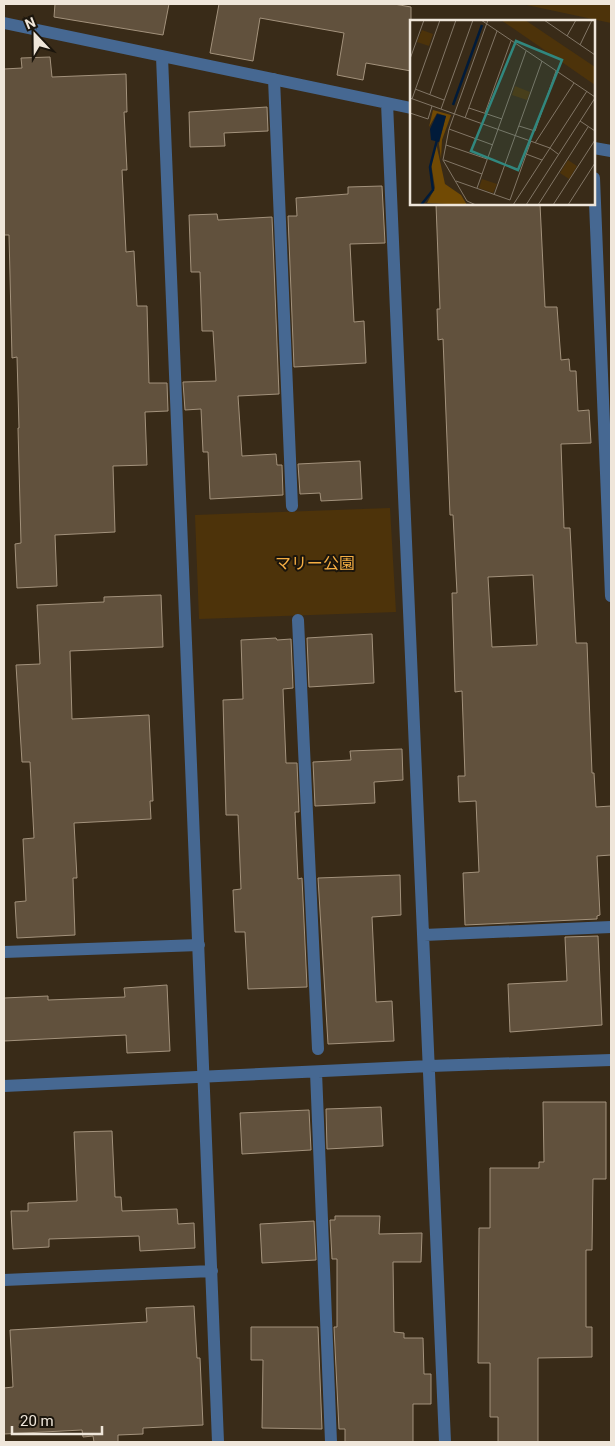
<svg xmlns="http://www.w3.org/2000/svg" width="615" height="1446" font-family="Roboto,'Noto Sans JP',sans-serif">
<rect width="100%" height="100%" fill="#392b18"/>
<path fill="#4d330a" d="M522,4H611V23Z
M390,508L396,612L199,619L195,515Z"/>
<path fill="#61513d" stroke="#a3927c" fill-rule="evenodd" d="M55,4H169L163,35L54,17Z
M219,4H394L411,7V71L366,63L363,80L337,75L344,33L260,18L253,61L210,53Z
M50,57L52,77L126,74L127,112H124L127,170H122L126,252L134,251L137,306H147L149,383H167L168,411L145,412L147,465L113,466L115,532L55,535L57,586L17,588L15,544L21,543L18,428H19L17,357L12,358L9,235H4V69L22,68L21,58Z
M267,107L268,131L224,133L225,146L190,147L189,112Z
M382,186L385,243L350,244L354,322L364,321L366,363L294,367L288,216H297L296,198L348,194V187Z
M436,204H540L545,307H557L561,360L569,359L570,371H576L578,411L589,410L591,443L561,444L564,528H570L576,643H587L592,773H594L596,807L611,806V855L597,856L600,915L597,916V919L465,925L463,873L479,872L476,801L459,802L458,776H465L462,691L455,692L452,593H457L453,515H450L443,339L438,340L437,309H440ZM533,575L537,645L492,647L488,577Z
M217,214L218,220L272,217L279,394L238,396L242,456L276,454L277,465H282L283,495L210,499L208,452H203L201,409L185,410L183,382L216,381L213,331H202L200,272H191L189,215Z
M360,461L362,499L321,501L320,493L300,494L298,464Z
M161,595L163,647L70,651L72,719L149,715L153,801H150L151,819L74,823L77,878H73L75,935L17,938L15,902L26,901L23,839L34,838L30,762H22L16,665L40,664L37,605L104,602V597Z
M372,634L374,683L309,687L307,638Z
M276,638L277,640L291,639L293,688L283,689L286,763H297L299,812H295L298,879L302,878L307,987L248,989L245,932H235L233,890L241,889L238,815H226L223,700L243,699L241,640Z
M402,749L403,780L374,782L375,803L315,806L313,762L351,760L350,751Z
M400,875L401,915L372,917L376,1002L392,1001L394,1041L328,1044L318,878Z
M598,936L602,1025L510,1032L508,984L567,981L565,937Z
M167,985L170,1051L127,1053L126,1035L4,1041V998L48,996V1000L125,997L124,988Z
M543,1102H606V1179H593L592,1250H586V1327H592V1357L538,1358V1442H498V1417H490V1363H478L479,1228H490V1168H539V1162H544Z
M381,1107L383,1146L327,1149L326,1109Z
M309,1110L311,1150L242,1154L240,1113Z
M112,1131L115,1197H121L122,1211L177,1209L178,1224L194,1223L195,1248L140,1251L139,1236L49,1239V1247L13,1249L11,1211H28V1203L77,1201L74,1132Z
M335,1216H380L379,1234L422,1233L421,1262H393L394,1332L404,1333V1338H423L424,1374H431V1404H413V1442H345V1429H339L334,1327H337V1259H332L330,1220H335Z
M314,1221L316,1260L262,1263L260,1224Z
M194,1306L197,1358H200L203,1425L143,1428V1434L118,1435V1442H94L93,1436L83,1437L82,1430L4,1434V1388L13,1387L10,1330L147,1322L146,1308Z
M251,1327H318L322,1429L262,1428L263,1360H251Z"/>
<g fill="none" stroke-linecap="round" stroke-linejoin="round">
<path stroke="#466892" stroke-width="12" d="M4,23L411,108
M162,57C181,519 200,980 218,1442
M274,79L292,506
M387,103L445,1442
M594,148L611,151
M594,178L611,596
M298,620L318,1049
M424,935L611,927
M4,952L199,945
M316,1072L331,1442
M4,1086L430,1066L611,1060
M4,1280L212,1271"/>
</g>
<g text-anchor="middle" stroke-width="4" stroke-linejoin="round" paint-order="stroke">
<g font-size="16" fill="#f5ae43" stroke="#1b150c">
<text x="315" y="569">マリー公園</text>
</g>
</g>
<g transform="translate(410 20)">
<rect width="185" height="185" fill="#392b18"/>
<path d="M91,0H115L185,47V65ZM12,10L23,14L19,26L7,22ZM105,66L120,72L117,80L102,75ZM158,140L167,146L159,159L150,153ZM72,159L87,164L83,173L69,168Z" fill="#4d330a"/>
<path d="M23,90L41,95L32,120L31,139L29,124L36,96L27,93L19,107ZM26,123L35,164L51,175L57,185L17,183L25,168L21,143Z" fill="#714a04"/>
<path d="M27,94L36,96L29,122L21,120L20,109Z" fill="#011b3a"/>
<path fill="none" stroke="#011b3a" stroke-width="2.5" d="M43,85L72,5M11,185L23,170L20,147L27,120"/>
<path fill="none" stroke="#827666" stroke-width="1" d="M71,0L185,77M134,0L185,35M157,16L166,0M170,25L182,0M0,39L14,0M5,69L34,80M20,74L46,0M0,78L140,128L148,134M2,79L30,0M59,88L92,99M31,89L63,0M0,93L18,99L22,86M75,93L101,21M55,98L87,11M170,101L185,111M109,106L125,111L146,51M39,109L83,125M125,123L164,63M36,125L77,139M116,134L132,140M34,140L72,154M46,161L100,180L121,121M67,168L116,31M84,175L132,41M66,185L57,181L33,140L39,109L78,0M103,185L177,71M116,185L185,78M128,185L178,107M143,185L185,120M158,185L185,143"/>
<path fill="#31877e" fill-opacity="0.15" stroke="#31877e" stroke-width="2.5" d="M106,21L152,40L108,150L61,131Z"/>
<rect width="185" height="185" fill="none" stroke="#efe6da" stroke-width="2.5"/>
</g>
<rect width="615" height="1446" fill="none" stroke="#efe6da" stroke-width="10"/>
<g transform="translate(35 35) rotate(338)" stroke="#1b150c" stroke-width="4" paint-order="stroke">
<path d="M0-4L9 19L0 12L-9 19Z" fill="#efe6da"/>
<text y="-8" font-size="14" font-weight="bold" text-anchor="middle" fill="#efe6da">N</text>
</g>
<path d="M12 1426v8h90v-8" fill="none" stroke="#efe6da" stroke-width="2.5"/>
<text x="20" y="1426" font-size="15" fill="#efe6da" stroke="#1b150c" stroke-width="4" paint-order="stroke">20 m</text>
</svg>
